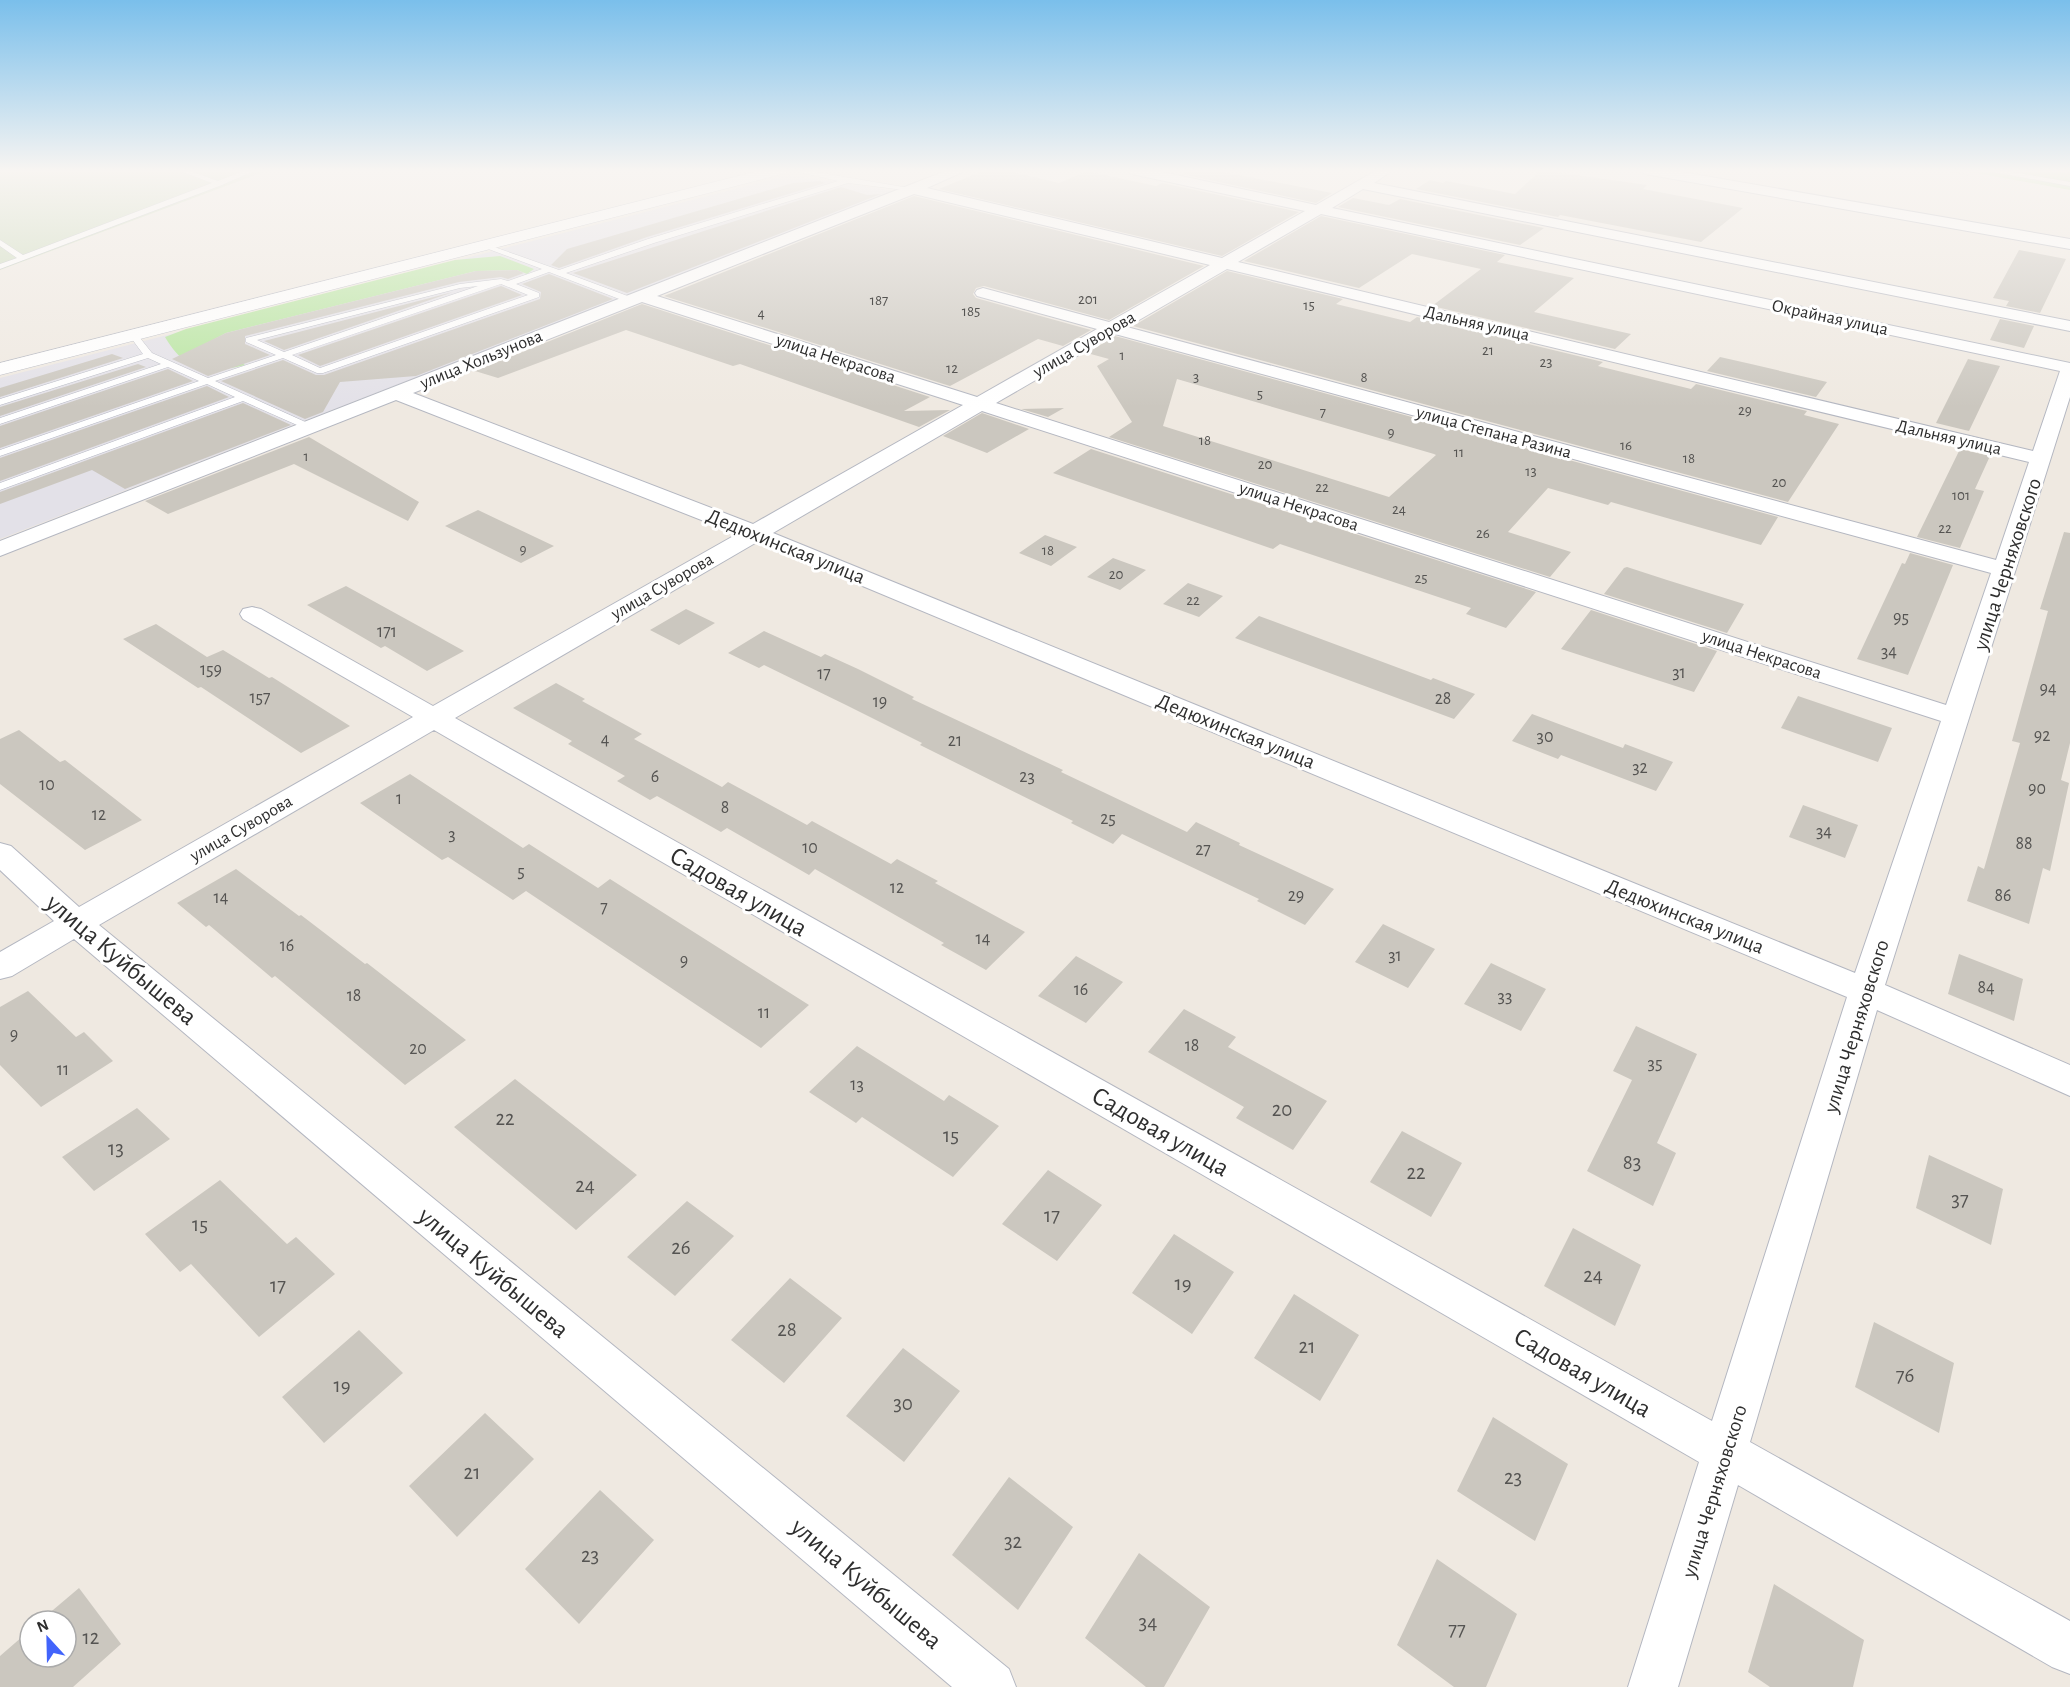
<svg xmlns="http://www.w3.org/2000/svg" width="2070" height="1687" font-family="'Alegreya Sans',sans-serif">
<rect width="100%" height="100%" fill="#efe9e1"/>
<path fill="#e3e1e8" d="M789,175L896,191L0,539V378Z"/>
<path fill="#b6e59e" d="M1960,170H2070V190Z
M500,256L534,269L527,274L517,270L476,271L226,333L205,344L245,365C208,374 187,374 165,337L186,329L455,260Z"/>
<path fill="#c8d9b8" d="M0,170H269L0,270Z"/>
<path fill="#cbc7bf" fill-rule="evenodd" d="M985,170H1004L1059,183L1087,171L1156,186L1162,183L1299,212L1222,256L939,189Z
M1189,170H1213L1332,193L1316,203L1182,174Z
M1541,170L1647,185L1643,189L1743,208L1701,242L1560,215L1558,217L1416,189L1430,180L1443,183L1446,181L1515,194Z
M820,181L825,183L647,237L559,268L551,265L567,249L793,183Z
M841,187L867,195L881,194L627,293L573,273Z
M914,196L1204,266L1109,320L984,286L976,288L973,294L976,298L1091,330L1063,346L1038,339L950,386L664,296Z
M1353,198L1389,205L1400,199L1544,228L1520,245L1338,207Z
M1321,216L1505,255L1497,262L1574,278L1534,312L1631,334L1615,349L1432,306L1481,269L1412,254L1359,288L1244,261Z
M2019,250L2066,259L2040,313L2006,306L2009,301L1993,298Z
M517,270L524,273L508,279L501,277L459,282L245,336V344L270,355L208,376L172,359L226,333L476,271Z
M1227,271L1343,299L1336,304L1410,322L1417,317L1603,362L1598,366L1691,389L1696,384L1807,411L1804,415L1839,424L1788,502L1133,326Z
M549,274L613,299L416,376L340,382L323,412L305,419L221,381L283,360L316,375H324L540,299L541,292L522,284Z
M501,286L522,295L320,366L298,355Z
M453,292L284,350L264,341Z
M642,304L930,397L904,411L950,410L919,427L740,364L733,366L626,330L498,378L475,371Z
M2000,319L2034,326L2024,348L1990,340Z
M1115,336L1778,517L1761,545L1611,502L1608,505L1548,488L1508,532L1571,552L1550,577L1109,437L1132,422L1097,366L1109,359L1087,353ZM1177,379L1434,454L1436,455L1389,497L1163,426Z
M112,354L123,358L0,397V388Z
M1720,357L1751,364L1827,382L1816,397L1707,371Z
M1968,359L2000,366L1969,431L1936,423Z
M138,364L146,367L0,416V407Z
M168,369L193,381L0,448V426Z
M207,386L229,397L0,481V458Z
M243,403L291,425L125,489L92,470L0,504V492Z
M1064,408L1048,417L1021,409Z
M982,413L1029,429L987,453L943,436Z
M309,437L419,502L408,521L294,464L168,514L145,501Z
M1091,449L1536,592L1506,628L1466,614L1471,608L1280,544L1273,549L1053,473Z
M1960,449L1990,456L1975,489L1984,491L1960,548L1917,537Z
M478,510L554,546L521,563L445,526Z
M2064,532L2070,533V743L2061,780L2069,783L2050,871L2043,868L2029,924L1967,901L1978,866L1984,869L2020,743L2012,741L2048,611L2040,609Z
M1045,535L1077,547L1051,566L1019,553Z
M1910,553L1953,565L1908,675L1857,659L1902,563L1905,564Z
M1113,558L1146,570L1120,590L1087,577Z
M1627,567L1667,580L1744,604L1727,633L1604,594L1624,568Z
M1188,583L1223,596L1199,617L1163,604Z
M346,586L464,651L427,671L385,646L381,648L307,605Z
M686,609L715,623L679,645L650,630Z
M1591,610L1717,651L1694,692L1561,649Z
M1259,616L1431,680L1433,678L1475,694L1454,719L1235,638Z
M156,624L207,657L223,650L269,678L272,677L350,726L301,753L201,687L198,688L123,639Z
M764,631L821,657L825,654L858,669L914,697L912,699L1063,770L1061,772L1187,832L1196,822L1240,843L1239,845L1334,889L1305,925L1257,901L1259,899L1122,834L1113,844L1071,823L1073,821L920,745L922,743L846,705L764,665L759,668L728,653Z
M556,683L585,699L582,701L642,734L634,739L722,787L728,782L807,825L812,821L891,864L897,859L938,881L935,883L1025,932L986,970L941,945L944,943L815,869L809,875L727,828L721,832L657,796L650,800L617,781L625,776L568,744L572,741L513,708Z
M1798,696L1892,728L1878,762L1781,728Z
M1532,714L1623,748L1625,744L1673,762L1656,791L1561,755L1558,759L1512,741Z
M19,730L60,762L65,760L142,820L85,850L0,784V739Z
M410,774L523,848L529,844L598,888L610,879L809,1005L761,1048L526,891L513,900L448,857L442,860L360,803Z
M1803,805L1858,825L1845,858L1789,837Z
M236,869L299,916L301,915L365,964L367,963L466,1040L405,1085L275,976L272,978L209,925L206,927L177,903Z
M1383,924L1435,949L1408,988L1355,962Z
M1959,954L2023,979L2014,1021L1948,994Z
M1076,956L1123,982L1086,1023L1038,996Z
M1491,963L1546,989L1521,1031L1464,1004Z
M28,991L76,1037L84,1032L113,1061L41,1107L0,1065V1007Z
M1184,1009L1236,1037L1228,1047L1327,1101L1293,1150L1236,1118L1244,1107L1148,1052Z
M1636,1026L1697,1054L1657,1143L1676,1153L1653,1206L1587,1171L1632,1080L1613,1071Z
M857,1046L944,1101L949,1095L999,1126L953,1177L862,1117L856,1123L809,1092Z
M515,1079L637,1175L576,1230L454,1127Z
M137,1108L170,1139L94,1191L62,1157Z
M1402,1131L1462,1163L1431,1217L1370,1182Z
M1929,1155L2003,1189L1991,1245L1916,1208Z
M1048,1170L1102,1205L1057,1261L1002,1224Z
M220,1180L287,1244L296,1237L335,1274L259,1337L191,1264L180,1272L145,1234Z
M687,1201L734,1236L675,1296L627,1257Z
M1573,1228L1641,1265L1615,1326L1544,1286Z
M1174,1234L1234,1272L1192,1334L1132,1293Z
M790,1278L842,1318L784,1383L731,1340Z
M1294,1294L1359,1335L1320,1401L1254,1358Z
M1874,1322L1954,1363L1939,1433L1855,1387Z
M359,1330L403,1373L324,1443L282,1397Z
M903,1348L960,1391L904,1462L846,1416Z
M485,1413L534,1459L457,1537L409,1486Z
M1493,1417L1568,1464L1535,1541L1457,1491Z
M1009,1477L1073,1527L1018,1610L952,1555Z
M600,1490L654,1540L579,1624L525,1569Z
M1139,1553L1210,1607L1164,1687H1146L1085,1638Z
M1437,1559L1517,1614L1486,1687H1454L1397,1645Z
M1774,1584L1864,1640L1853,1687H1770L1748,1672Z
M79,1588L121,1644L73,1687H0V1656L30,1630V1657H66V1621H40Z"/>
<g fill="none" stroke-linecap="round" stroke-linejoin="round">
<defs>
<path id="lane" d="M177,170H187L218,181L246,170H256L222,185L0,269V264L17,258L0,246V240L23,255L212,183Z
M790,170H804L915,189L912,191L848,183L654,243L566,273L633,298V302H627L549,272L516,284L539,293V297L323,373H317L283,358L215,381L312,425V429H306L243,401L0,490V483L235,397L207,384L0,456V450L199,381L168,367L0,424V418L161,364L148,358L0,405V399L143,354L129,335L130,333H136L152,353L208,378L276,355L246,342V338L460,284L501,279L508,281L542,269L483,247V243L559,270L648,239L838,181ZM501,284L528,295L320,368L292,355ZM478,286L284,352L257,340L460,288Z
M1983,170H2000L2070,182V186Z"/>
<path id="street" d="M948,170H967L927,188L1222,258L1305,211L1132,174L1126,170H1153L1316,205L1377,170H1393L1374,183L2070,321V331L1363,189L1332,208L2070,363V397L1885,985L2070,1065V1096L1877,1010L1750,1442L2070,1621V1674L2052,1667L1738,1485L1678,1687H1628L1699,1462L434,730L99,925L1009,1669L1016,1687H952L74,939L12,976L0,979V952L54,921L0,870V843L11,846L79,907L413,717L243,619L240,614L243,609L252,607L261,609L433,706L737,534L396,400L0,556V541ZM914,194L1210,265L1109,322L983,288L977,290L975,293L977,296L1097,329L977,397L657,296ZM1321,214L2060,371L2033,451L1238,262ZM1227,269L2029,462L1996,560L1127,327ZM642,302L963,405L753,524L413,393ZM1115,334L1991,573L1946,705L996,403ZM982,411L1941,721L1855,973L773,533ZM757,542L1847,997L1712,1421L455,718Z
M1639,170H1670L2070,239V249L1645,174Z"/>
<path id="secondary" d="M762,170H788L786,173L0,375V363Z"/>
</defs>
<use href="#lane" stroke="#b4b7c1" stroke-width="1"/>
<use href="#street" stroke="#b4b7c1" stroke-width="2"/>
<use href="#secondary" stroke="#b4b7c1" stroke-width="1"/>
<path stroke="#c9c9c9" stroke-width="2" stroke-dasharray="2 1.5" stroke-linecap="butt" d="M1942,170L1968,175"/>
<use href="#lane" fill="#fff" fill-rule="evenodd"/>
<use href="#street" fill="#fff" fill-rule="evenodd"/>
<use href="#secondary" fill="#fff" fill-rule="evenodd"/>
</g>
<linearGradient id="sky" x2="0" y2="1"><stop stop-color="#7abfeb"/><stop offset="0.42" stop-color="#f8f5f2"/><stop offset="1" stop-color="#f8f5f2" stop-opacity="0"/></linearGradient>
<rect width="2070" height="407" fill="url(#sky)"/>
<g text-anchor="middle" stroke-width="6" stroke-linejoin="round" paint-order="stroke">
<g font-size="15" fill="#555452">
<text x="1088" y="304">201</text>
<text x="879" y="305">187</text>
<text x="1309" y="310">15</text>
<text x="971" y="316">185</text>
<text x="761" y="318">4</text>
<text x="1488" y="355">21</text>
<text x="1122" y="360">1</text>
<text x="1546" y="367">23</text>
<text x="952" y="373">12</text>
<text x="1196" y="382">3</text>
<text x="1364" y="382">8</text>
<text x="1260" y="399">5</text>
<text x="1745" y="415">29</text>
<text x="1323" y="417">7</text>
<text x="1391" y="437">9</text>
<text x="1205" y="445">18</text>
<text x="1626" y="450">16</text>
<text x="1459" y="457">11</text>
<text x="306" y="461">1</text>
<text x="1689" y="463">18</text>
<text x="1265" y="469">20</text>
<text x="1531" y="476">13</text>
<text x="1779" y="487">20</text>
<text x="1322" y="492">22</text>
<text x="1961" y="500">101</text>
<text x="1399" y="514">24</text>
<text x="1945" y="533">22</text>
<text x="1483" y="538">26</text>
<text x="523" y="554">9</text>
<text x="1048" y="555">18</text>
<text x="1116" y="579">20</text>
<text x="1421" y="583">25</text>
<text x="1193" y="605">22</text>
</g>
<g font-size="18" fill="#2e2e2e" stroke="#fff">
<text transform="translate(1830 317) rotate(12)" y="6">Окрайная улица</text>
<text transform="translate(1477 323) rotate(13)" y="6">Дальняя улица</text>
<text transform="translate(1084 344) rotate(-30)" y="6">улица Суворова</text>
<text transform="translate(836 358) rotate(18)" y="6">улица Некрасова</text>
<text transform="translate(481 359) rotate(-22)" y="6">улица Хользунова</text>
<text transform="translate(1494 432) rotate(15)" y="6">улица Степана Разина</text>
<text transform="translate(1949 437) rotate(13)" y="6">Дальняя улица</text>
<text transform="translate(1299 506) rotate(18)" y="6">улица Некрасова</text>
<text transform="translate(662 586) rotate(-30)" y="6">улица Суворова</text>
<text transform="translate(1762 654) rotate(18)" y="6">улица Некрасова</text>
<text transform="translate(241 828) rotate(-30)" y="6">улица Суворова</text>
</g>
<g font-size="18" fill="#555452">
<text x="1901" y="623">95</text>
<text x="387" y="637">171</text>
<text x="1889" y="657">34</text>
<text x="211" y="675">159</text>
<text x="1679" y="678">31</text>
<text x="824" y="679">17</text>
<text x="2048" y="694">94</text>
<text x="260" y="703">157</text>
<text x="1443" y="704">28</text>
<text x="880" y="707">19</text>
<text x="2042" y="741">92</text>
<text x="1545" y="742">30</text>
<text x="605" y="745">4</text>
<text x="955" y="746">21</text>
<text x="1640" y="773">32</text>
<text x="655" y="782">6</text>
<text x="1027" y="782">23</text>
<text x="47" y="790">10</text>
<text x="2037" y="794">90</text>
<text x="399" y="804">1</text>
<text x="725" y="813">8</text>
<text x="99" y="820">12</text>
<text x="1108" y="824">25</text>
<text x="1824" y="837">34</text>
<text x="452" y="840">3</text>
<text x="2024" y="849">88</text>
<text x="810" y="853">10</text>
<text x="1203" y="855">27</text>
<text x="521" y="877">5</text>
<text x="897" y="893">12</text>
<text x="1296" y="901">29</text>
<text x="2003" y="901">86</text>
<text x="221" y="903">14</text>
<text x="604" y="913">7</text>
<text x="983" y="944">14</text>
<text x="287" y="951">16</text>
<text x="1395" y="961">31</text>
<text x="684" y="966">9</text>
<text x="1986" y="993">84</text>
<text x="1081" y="995">16</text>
<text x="354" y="1001">18</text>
<text x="1505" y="1002">33</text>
<text x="764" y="1018">11</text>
<text x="14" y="1040">9</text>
<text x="1192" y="1051">18</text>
<text x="418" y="1054">20</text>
<text x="1655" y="1069">35</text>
<text x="63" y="1075">11</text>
<text x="857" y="1090">13</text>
</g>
<g font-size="21" fill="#2e2e2e" stroke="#fff">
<text transform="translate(786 546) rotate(22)" y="7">Дедюхинская улица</text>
<text transform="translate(2007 564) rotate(-72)" y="7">улица Черняховского</text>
<text transform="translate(1236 731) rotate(22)" y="7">Дедюхинская улица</text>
<text transform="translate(1685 916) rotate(22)" y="7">Дедюхинская улица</text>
<text transform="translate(1856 1026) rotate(-73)" y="7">улица Черняховского</text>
<text transform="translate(1714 1491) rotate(-73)" y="7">улица Черняховского</text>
</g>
<g font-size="21" fill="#555452">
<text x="1282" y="1116">20</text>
<text x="505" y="1125">22</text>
<text x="951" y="1142">15</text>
<text x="116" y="1155">13</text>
<text x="1632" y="1169">83</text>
<text x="1416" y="1179">22</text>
<text x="585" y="1192">24</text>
<text x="1960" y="1206">37</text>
<text x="1052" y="1222">17</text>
<text x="200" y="1231">15</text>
<text x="681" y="1254">26</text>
<text x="1593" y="1282">24</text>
<text x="1183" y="1290">19</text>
<text x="278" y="1292">17</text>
<text x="787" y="1336">28</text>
<text x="1307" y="1353">21</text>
<text x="1905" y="1382">76</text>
<text x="342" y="1392">19</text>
<text x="903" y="1410">30</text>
<text x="472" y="1479">21</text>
<text x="1513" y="1484">23</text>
<text x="1013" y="1548">32</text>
<text x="590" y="1562">23</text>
<text x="1148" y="1629">34</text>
<text x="1457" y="1636">77</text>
<text x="91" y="1644">12</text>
</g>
<g font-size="26" fill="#2e2e2e" stroke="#fff">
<text transform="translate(739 891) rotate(30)" y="9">Садовая улица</text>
<text transform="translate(122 959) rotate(40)" y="9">улица Куйбышева</text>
<text transform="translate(1161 1131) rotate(30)" y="9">Садовая улица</text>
<text transform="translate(494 1272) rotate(40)" y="9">улица Куйбышева</text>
<text transform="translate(1583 1372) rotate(30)" y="9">Садовая улица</text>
<text transform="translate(867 1583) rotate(40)" y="9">улица Куйбышева</text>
</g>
</g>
<g transform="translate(48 1639) rotate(338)"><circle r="28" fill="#ffffff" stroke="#ababab" stroke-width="1.5"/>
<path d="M0-4.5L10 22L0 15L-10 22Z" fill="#4264fb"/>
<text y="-9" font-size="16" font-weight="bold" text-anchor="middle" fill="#2e2e2e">N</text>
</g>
</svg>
